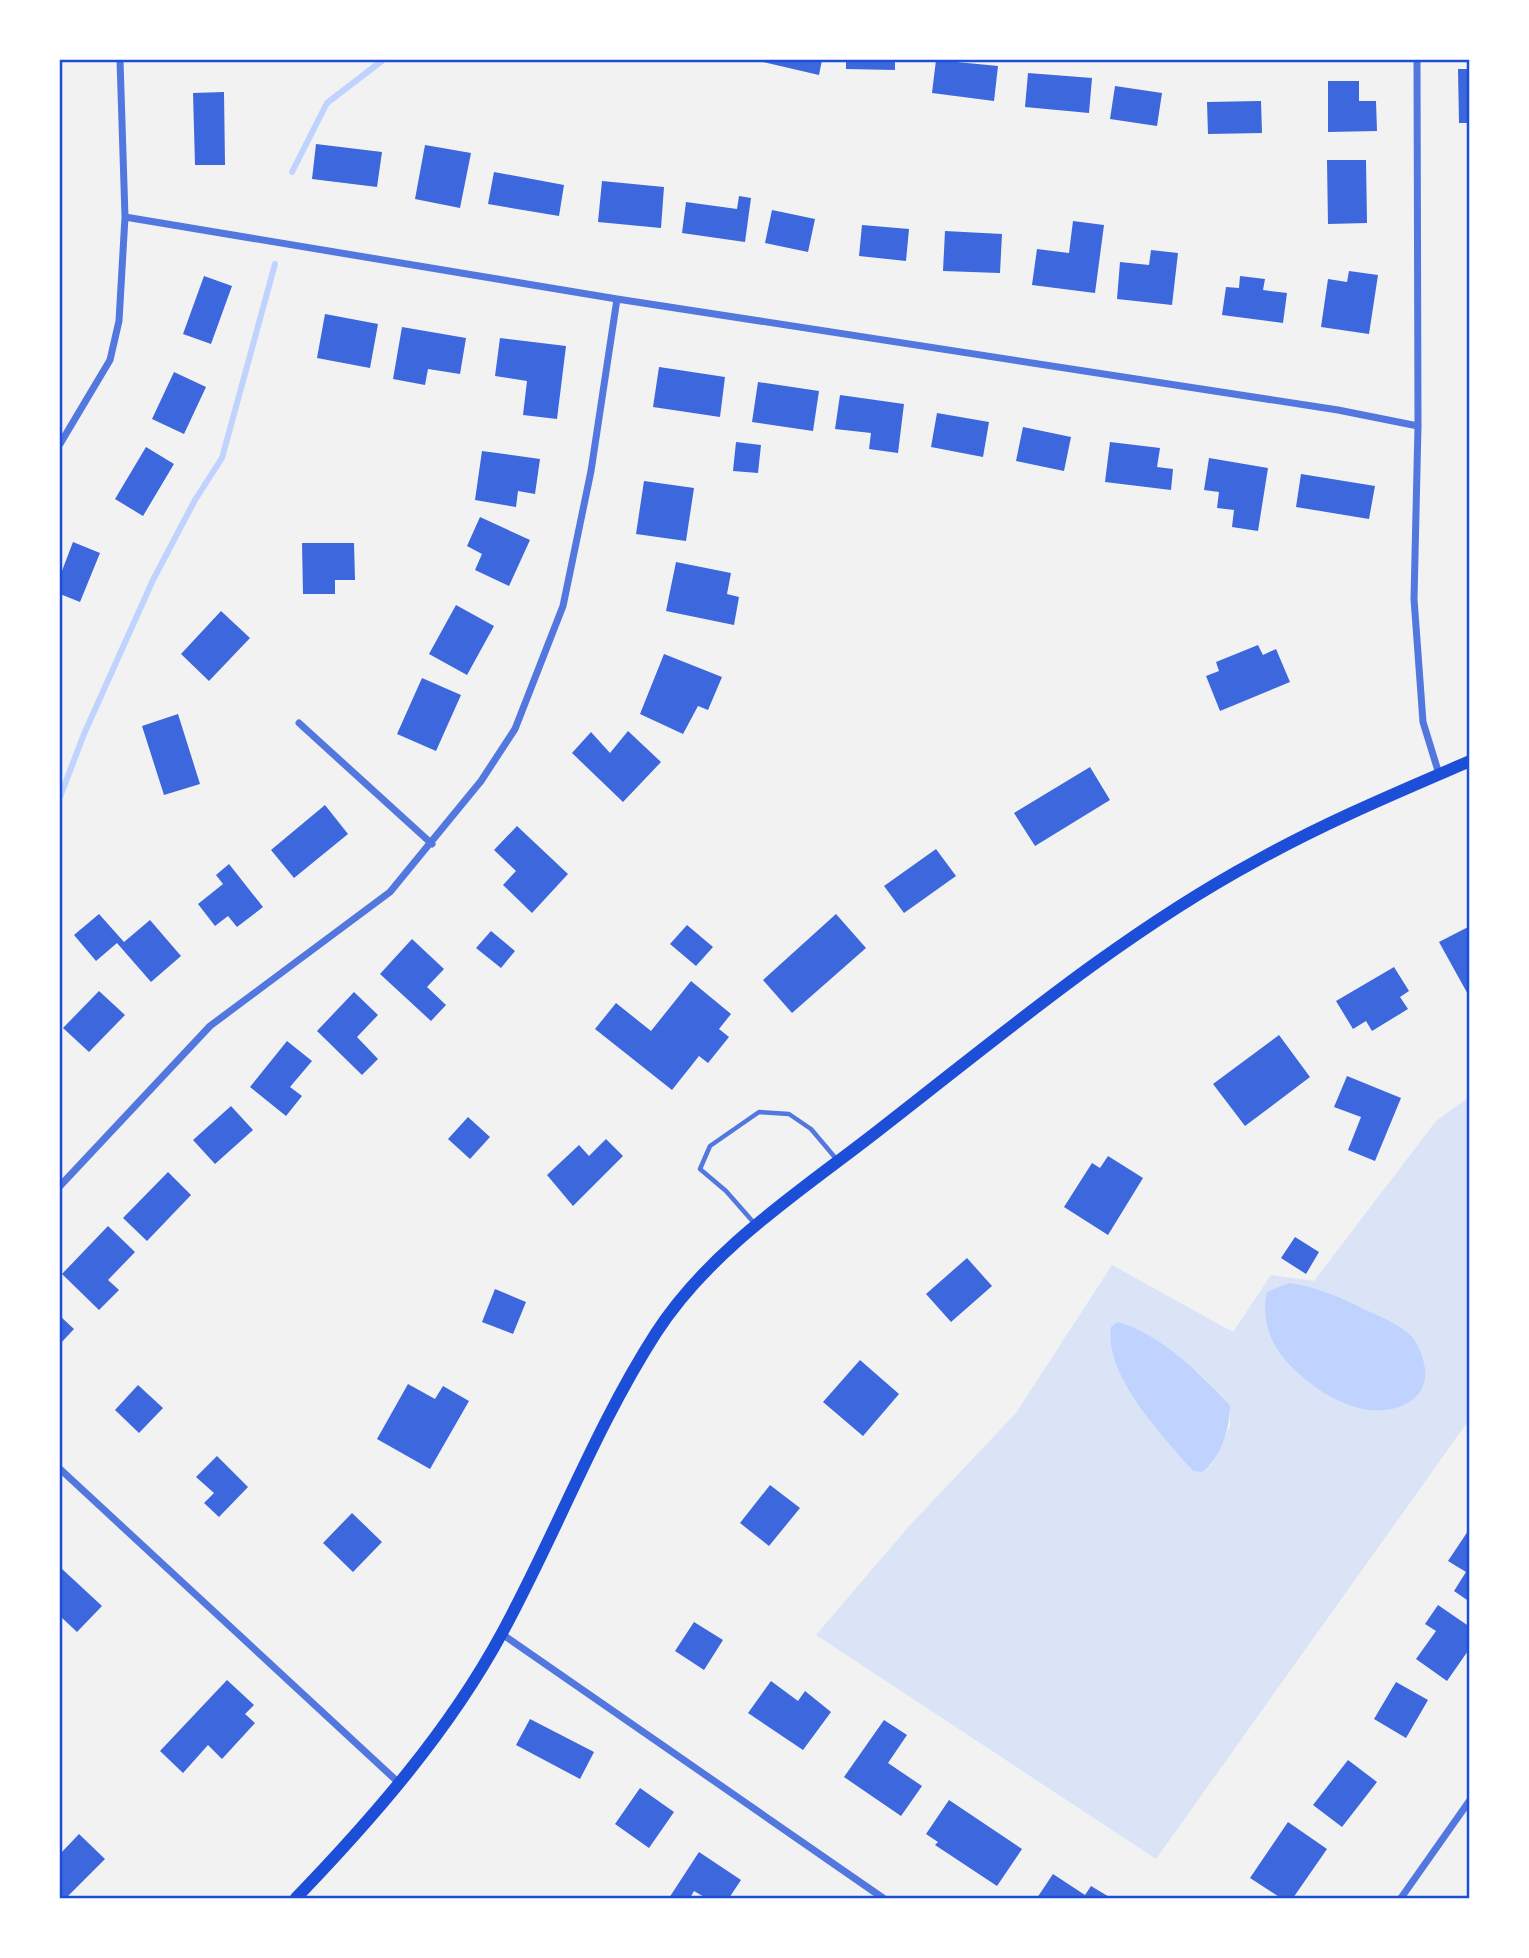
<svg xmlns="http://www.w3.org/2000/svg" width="1529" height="1958" font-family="Figtree,sans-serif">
<rect width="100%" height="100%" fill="#f2f2f2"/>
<path fill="#dbe4f7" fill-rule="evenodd" d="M1469,1097V1420L1156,1859L816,1635L910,1525L1016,1413L1112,1265L1233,1332L1271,1275L1314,1281L1436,1121ZM1289,1283C1334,1289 1373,1313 1411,1336ZM1164,1346L1202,1376L1230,1405V1426L1211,1465L1193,1471L1149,1420Z"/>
<path fill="#bfd3fe" d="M1289,1283C1315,1286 1341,1297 1364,1309C1379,1316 1399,1324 1410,1335C1418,1342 1424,1359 1425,1369C1429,1406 1385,1417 1355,1407C1333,1400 1314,1388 1297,1372C1273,1351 1260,1323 1267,1292Z
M1118,1322C1162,1335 1199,1373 1230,1405C1230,1428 1221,1458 1202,1472L1193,1471C1163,1436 1104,1376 1111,1327Z"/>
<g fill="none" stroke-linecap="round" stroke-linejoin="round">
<path stroke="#bfd3fe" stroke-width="6" d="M292,172L327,103L383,60
M60,797L84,734L153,580L195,500L222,458L275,264"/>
</g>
<path fill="#3d67dc" d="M754,60H822L819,75Z
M846,60H895V70L846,69Z
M936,60L998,66L994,101L932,93Z
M1458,69H1470V123H1459Z
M1028,73L1092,78L1089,113L1025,107Z
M1328,81H1359V101H1376L1377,131L1328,132Z
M1115,86L1162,93L1157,126L1110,119Z
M224,92L225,165H195L193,93Z
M1261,101L1262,133L1208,134L1207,102Z
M316,144L382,152L377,187L312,179Z
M425,145L471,153L460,208L415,199Z
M1327,160H1366L1367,223L1328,224Z
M494,172L564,185L559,216L488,204Z
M602,181L664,187L661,228L598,222Z
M739,196L751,198L745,242L682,233L686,202L737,209Z
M772,210L815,219L808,252L765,243Z
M1073,221L1104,225L1095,293L1032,285L1037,249L1069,253Z
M862,225L909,229L906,261L859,256Z
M945,231L1002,234L1000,273L943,271Z
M1151,250L1178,253L1172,305L1117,299L1120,262L1149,265Z
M1349,271L1378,275L1369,334L1321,327L1328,279L1347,282Z
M204,276L232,286L211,344L183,334Z
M1240,276L1265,279L1263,290L1287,293L1283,323L1222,315L1226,287L1239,288Z
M325,314L378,324L370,368L317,358Z
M402,327L466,338L460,374L428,369L425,385L393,379Z
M500,338L566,346L557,419L523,415L527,381L495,376Z
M659,367L725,377L720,417L653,407Z
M174,372L206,387L184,434L152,419Z
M758,382L819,391L813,431L752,422Z
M840,395L904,404L898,453L869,449L871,433L835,429Z
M937,413L989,422L983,457L931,447Z
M1023,427L1071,437L1064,471L1016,461Z
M736,442L761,445L758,473L733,471Z
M1110,442L1160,448L1157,467L1173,469L1171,490L1105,482Z
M146,447L174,464L143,516L115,499Z
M482,451L540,459L535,494L518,491L516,507L475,500Z
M1209,458L1268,468L1258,531L1232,527L1234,510L1217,508L1219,492L1204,490Z
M1301,474L1375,486L1369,519L1296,507Z
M644,481L694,488L686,541L636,534Z
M480,517L530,540L509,586L475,570L482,554L467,546Z
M73,542L100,553L80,602L60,594V576Z
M302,543H354L355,580H335V594H303Z
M676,562L731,573L727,594L739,597L734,625L666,611Z
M456,605L494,626L467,675L429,654Z
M221,611L250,638L209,681L181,654Z
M1258,645L1263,655L1276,649L1290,682L1220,711L1206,676L1219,671L1216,662Z
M664,654L722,677L708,710L698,706L683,734L640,714Z
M422,678L461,695L436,751L397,734Z
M178,714L200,784L164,795L142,726Z
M628,731L661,762L623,802L572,753L591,732L610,753Z
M1090,767L1110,800L1035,846L1014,813Z
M325,805L348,834L294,878L271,850Z
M517,826L568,874L532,913L503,885L516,871L494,850Z
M936,849L956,876L904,913L884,886Z
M229,864L263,907L237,927L228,916L215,926L198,904L223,884L216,875Z
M99,914L124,942L150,920L181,956L151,982L117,943L96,961L74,935Z
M836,914L866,948L792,1013L763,980Z
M687,925L713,947L696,966L670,944Z
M1470,926V998L1439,942Z
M491,931L515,951L501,968L476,948Z
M412,939L444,969L427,987L446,1005L431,1021L380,974Z
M1394,967L1409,991L1400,997L1408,1009L1372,1031L1366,1021L1353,1029L1336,1001Z
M691,981L731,1014L719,1029L729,1037L708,1063L699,1056L672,1090L595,1029L616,1003L651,1031Z
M99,991L125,1015L89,1052L63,1028Z
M354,992L378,1015L357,1037L378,1059L362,1075L317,1031Z
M1279,1035L1310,1077L1245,1126L1213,1084Z
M287,1041L312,1061L290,1087L302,1096L286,1116L250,1087Z
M1347,1076L1401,1098L1375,1161L1348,1150L1361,1117L1334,1107Z
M231,1106L253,1130L215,1164L193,1140Z
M468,1117L490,1137L470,1159L448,1139Z
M606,1139L623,1156L573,1206L547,1175L579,1145L589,1156Z
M1108,1156L1143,1178L1108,1235L1064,1207L1092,1163L1100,1168Z
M168,1172L191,1195L147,1241L123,1218Z
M108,1226L135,1252L108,1280L119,1290L99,1310L62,1274Z
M1295,1237L1319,1252L1306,1274L1281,1258Z
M967,1258L992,1286L951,1322L926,1294Z
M495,1289L526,1302L513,1334L482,1322Z
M60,1316L74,1329L60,1344Z
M860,1360L899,1394L863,1436L823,1402Z
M408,1384L435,1399L443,1386L469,1401L430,1469L377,1439Z
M138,1385L163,1408L139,1433L115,1410Z
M217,1456L248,1487L219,1517L204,1503L214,1493L196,1477Z
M770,1485L800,1508L769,1546L740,1523Z
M352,1513L382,1542L353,1572L323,1543Z
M1470,1528V1602L1454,1591L1466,1572L1448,1561Z
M61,1568L102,1606L77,1632L60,1616Z
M1438,1605L1470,1627V1648L1447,1681L1416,1659L1436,1631L1425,1624Z
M694,1622L723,1640L704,1670L675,1651Z
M227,1680L254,1705L245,1714L255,1723L222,1759L208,1745L183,1773L160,1751Z
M771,1681L798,1701L805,1691L831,1712L803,1750L748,1713Z
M1396,1682L1428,1700L1406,1738L1374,1719Z
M530,1719L594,1752L580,1779L516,1745Z
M884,1720L907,1735L888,1763L922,1786L901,1816L844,1777Z
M1348,1760L1377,1782L1342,1827L1313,1805Z
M640,1788L674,1812L649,1848L615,1824Z
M949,1800L1022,1849L997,1886L935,1845L938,1842L926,1834Z
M1288,1822L1327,1849L1293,1898H1281L1250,1878Z
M79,1834L105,1859L66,1898H60V1854Z
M699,1852L741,1880L729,1898H706L694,1891L690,1898H669Z
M1053,1874L1085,1895L1091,1886L1111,1898H1037Z"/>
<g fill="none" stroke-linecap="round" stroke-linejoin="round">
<path stroke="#5277de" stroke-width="4.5" d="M755,1224L726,1191L700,1169L710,1146L759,1112L789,1114L811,1129L838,1161"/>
<path stroke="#5277de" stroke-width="7" d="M1417,60L1418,426L1414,599L1423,722L1439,774
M125,217L617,299L1338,410L1418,426
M60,444L110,360L119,321L125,217L120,60
M299,723L432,844
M60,1186L210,1026L390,892L481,781L515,729L563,606L591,471L617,299
M60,1469L399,1783
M502,1634L883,1898
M1401,1898L1470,1800"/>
<path stroke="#1d4ed8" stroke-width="12" d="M296,1898C373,1818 449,1731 502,1633C556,1534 595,1428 656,1333C711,1248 801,1191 879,1130C1000,1036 1121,934 1256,861C1324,823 1398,792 1470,761"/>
</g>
<rect width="1529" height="1958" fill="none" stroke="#ffffff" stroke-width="122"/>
<rect x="61" y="61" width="1407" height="1836" fill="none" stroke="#1d4ed8" stroke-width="2.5"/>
</svg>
